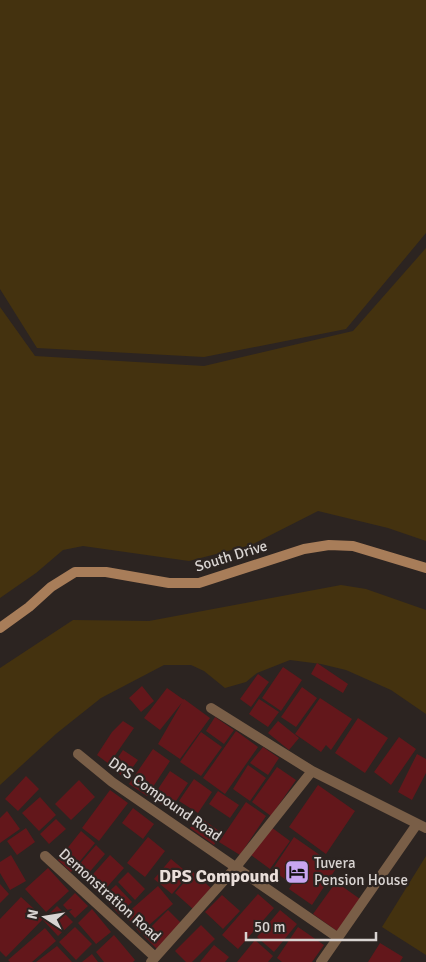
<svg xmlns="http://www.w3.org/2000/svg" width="426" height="962" font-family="Signika,sans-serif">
<rect width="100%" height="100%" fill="#2c2421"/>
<path fill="#44320f" d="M0,0H426V233L346,329L204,357L37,348L0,289Z
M426,248V541L388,528L318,511L251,545L189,561L83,546L63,550L36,573L0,598V307L35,356L204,366L353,331Z
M341,585L366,589L426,610V714L391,690L346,670L321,664L290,660L257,673L246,682L225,688L204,671L191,665H164L101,698L57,733L0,785V668L73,620L149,621Z
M426,856V955L382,927Z"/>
<path fill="#63171b" d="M317,663L348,684L343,693L311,674Z
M283,667L302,680L281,711L262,698Z
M258,674L269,682L251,707L240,699Z
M142,686L154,701L141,712L129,698Z
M302,687L317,698L296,727L281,717Z
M167,688L184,700L160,730L144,718Z
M320,698L352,719L331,750L326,745L321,752L295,734Z
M184,699L210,718L180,759L158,744Z
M259,699L279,712L268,727L249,714Z
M215,717L234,730L224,744L206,731Z
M358,718L388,738L365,773L335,753Z
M123,721L134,728L109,764L97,755L112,732Z
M278,721L299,738L289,750L268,733Z
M236,731L258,747L225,794L203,778Z
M201,732L222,747L201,776L180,762Z
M399,737L416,749L391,785L374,772Z
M263,747L279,758L268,775L250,763Z
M153,749L170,761L147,796L129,784Z
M123,750L138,760L125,778L111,768Z
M417,754L426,759V773L412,800L398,792Z
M248,765L266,778L250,801L233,789Z
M277,767L296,780L271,816L252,802Z
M170,771L188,783L170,810L152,798Z
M26,776L39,789L18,811L5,799Z
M194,779L212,792L198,813L179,801Z
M79,780L95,797L71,820L55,804Z
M318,785L355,811L326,854L289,827Z
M110,790L128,803L99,841L82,828Z
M218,791L239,805L230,818L209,804Z
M40,797L56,815L39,831L22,813Z
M246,802L266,816L240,855L219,842Z
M133,808L154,824L143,839L122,823Z
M7,811L20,829L0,843V818Z
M198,816L222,833L214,845L190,828Z
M56,819L66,829L49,844L40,834Z
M271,827L290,841L270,869L251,855Z
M26,828L35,842L17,855L7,841Z
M81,831L95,843L71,872L58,860Z
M148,837L165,851L145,877L127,863Z
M294,837L337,867L312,905L289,889L292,884L272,870Z
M96,845L105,854L87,875L77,867Z
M11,855L26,881L10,890L0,873V862Z
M110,855L124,868L100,895L86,882Z
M171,859L189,874L172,894L154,879Z
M48,868L69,891L46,912L25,889Z
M128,872L145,889L135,900L118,882Z
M193,872L211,888L193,909L175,893Z
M336,882L360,899L337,931L313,914Z
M0,884L9,894L0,903Z
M116,885L132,902L119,914L103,897Z
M158,886L173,904L140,933L125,915Z
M75,893L88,906L75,918L63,905Z
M258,894L274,908L238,949L222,935Z
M222,895L240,911L223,929L205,912Z
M21,897L44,918L6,957L0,951V919Z
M57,906L73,922L58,936L43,920Z
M92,909L111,932L96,944L78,923Z
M168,910L183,925L158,950L143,935Z
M280,910L297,924L274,952L257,937Z
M201,925L215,939L192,962H186L175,951Z
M75,927L92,944L76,960L59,942Z
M298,927L324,945L312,962H282L277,958Z
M45,928L56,941L32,962H10L8,960Z
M114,935L135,960L133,962H104L96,952Z
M255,940L273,956L268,962H237Z
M380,943L403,957L400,962H368Z
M214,945L229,957L225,962H200Z
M57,946L72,962H36Z
M92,954L98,962H82Z"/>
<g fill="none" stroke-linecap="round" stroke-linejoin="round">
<path stroke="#795e47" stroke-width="10" d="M211,708L312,771L426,828
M78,754L112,782L337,937
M45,856L155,957
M151,962L236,867L312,771
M321,962L417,824"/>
<path stroke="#a87d59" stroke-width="10" d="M0,628L29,607L51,587L75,572H106L169,583H199L304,549L329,545L353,546L426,568"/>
</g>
<defs>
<symbol id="hotel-square" viewBox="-11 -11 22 22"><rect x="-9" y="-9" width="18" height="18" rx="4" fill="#c7a6f0" stroke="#2c2421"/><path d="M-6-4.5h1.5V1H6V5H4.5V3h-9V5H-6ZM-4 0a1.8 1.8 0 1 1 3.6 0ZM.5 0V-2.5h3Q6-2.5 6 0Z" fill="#111"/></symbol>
</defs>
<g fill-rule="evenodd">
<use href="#hotel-square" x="283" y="858" width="28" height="28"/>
</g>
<g text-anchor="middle" stroke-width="4.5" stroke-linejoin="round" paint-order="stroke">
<g font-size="15" fill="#d9d4d2" stroke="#2c2421">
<text transform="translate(231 556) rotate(-17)" y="5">South Drive</text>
<text transform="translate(165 799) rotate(35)" y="5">DPS Compound Road</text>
<text transform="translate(110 895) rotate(42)" y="5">Demonstration Road</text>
</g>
<g font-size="15" fill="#d9d4d2" stroke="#2c2421" text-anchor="start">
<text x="314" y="868">Tuvera<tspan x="314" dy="17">Pension House</tspan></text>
</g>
<g font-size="18" font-weight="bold" fill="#eadfda" stroke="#2c2421">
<text x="219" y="882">DPS Compound</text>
</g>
</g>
<g transform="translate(45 917) rotate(282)" stroke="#2c2421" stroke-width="4" paint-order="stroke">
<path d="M0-4L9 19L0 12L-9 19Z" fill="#d9d4d2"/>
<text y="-8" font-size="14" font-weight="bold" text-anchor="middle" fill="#d9d4d2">N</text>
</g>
<path d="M246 932v8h130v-8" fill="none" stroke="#d9d4d2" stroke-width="2.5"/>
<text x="254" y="932" font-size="15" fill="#d9d4d2" stroke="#2c2421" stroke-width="4" paint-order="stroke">50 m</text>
</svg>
